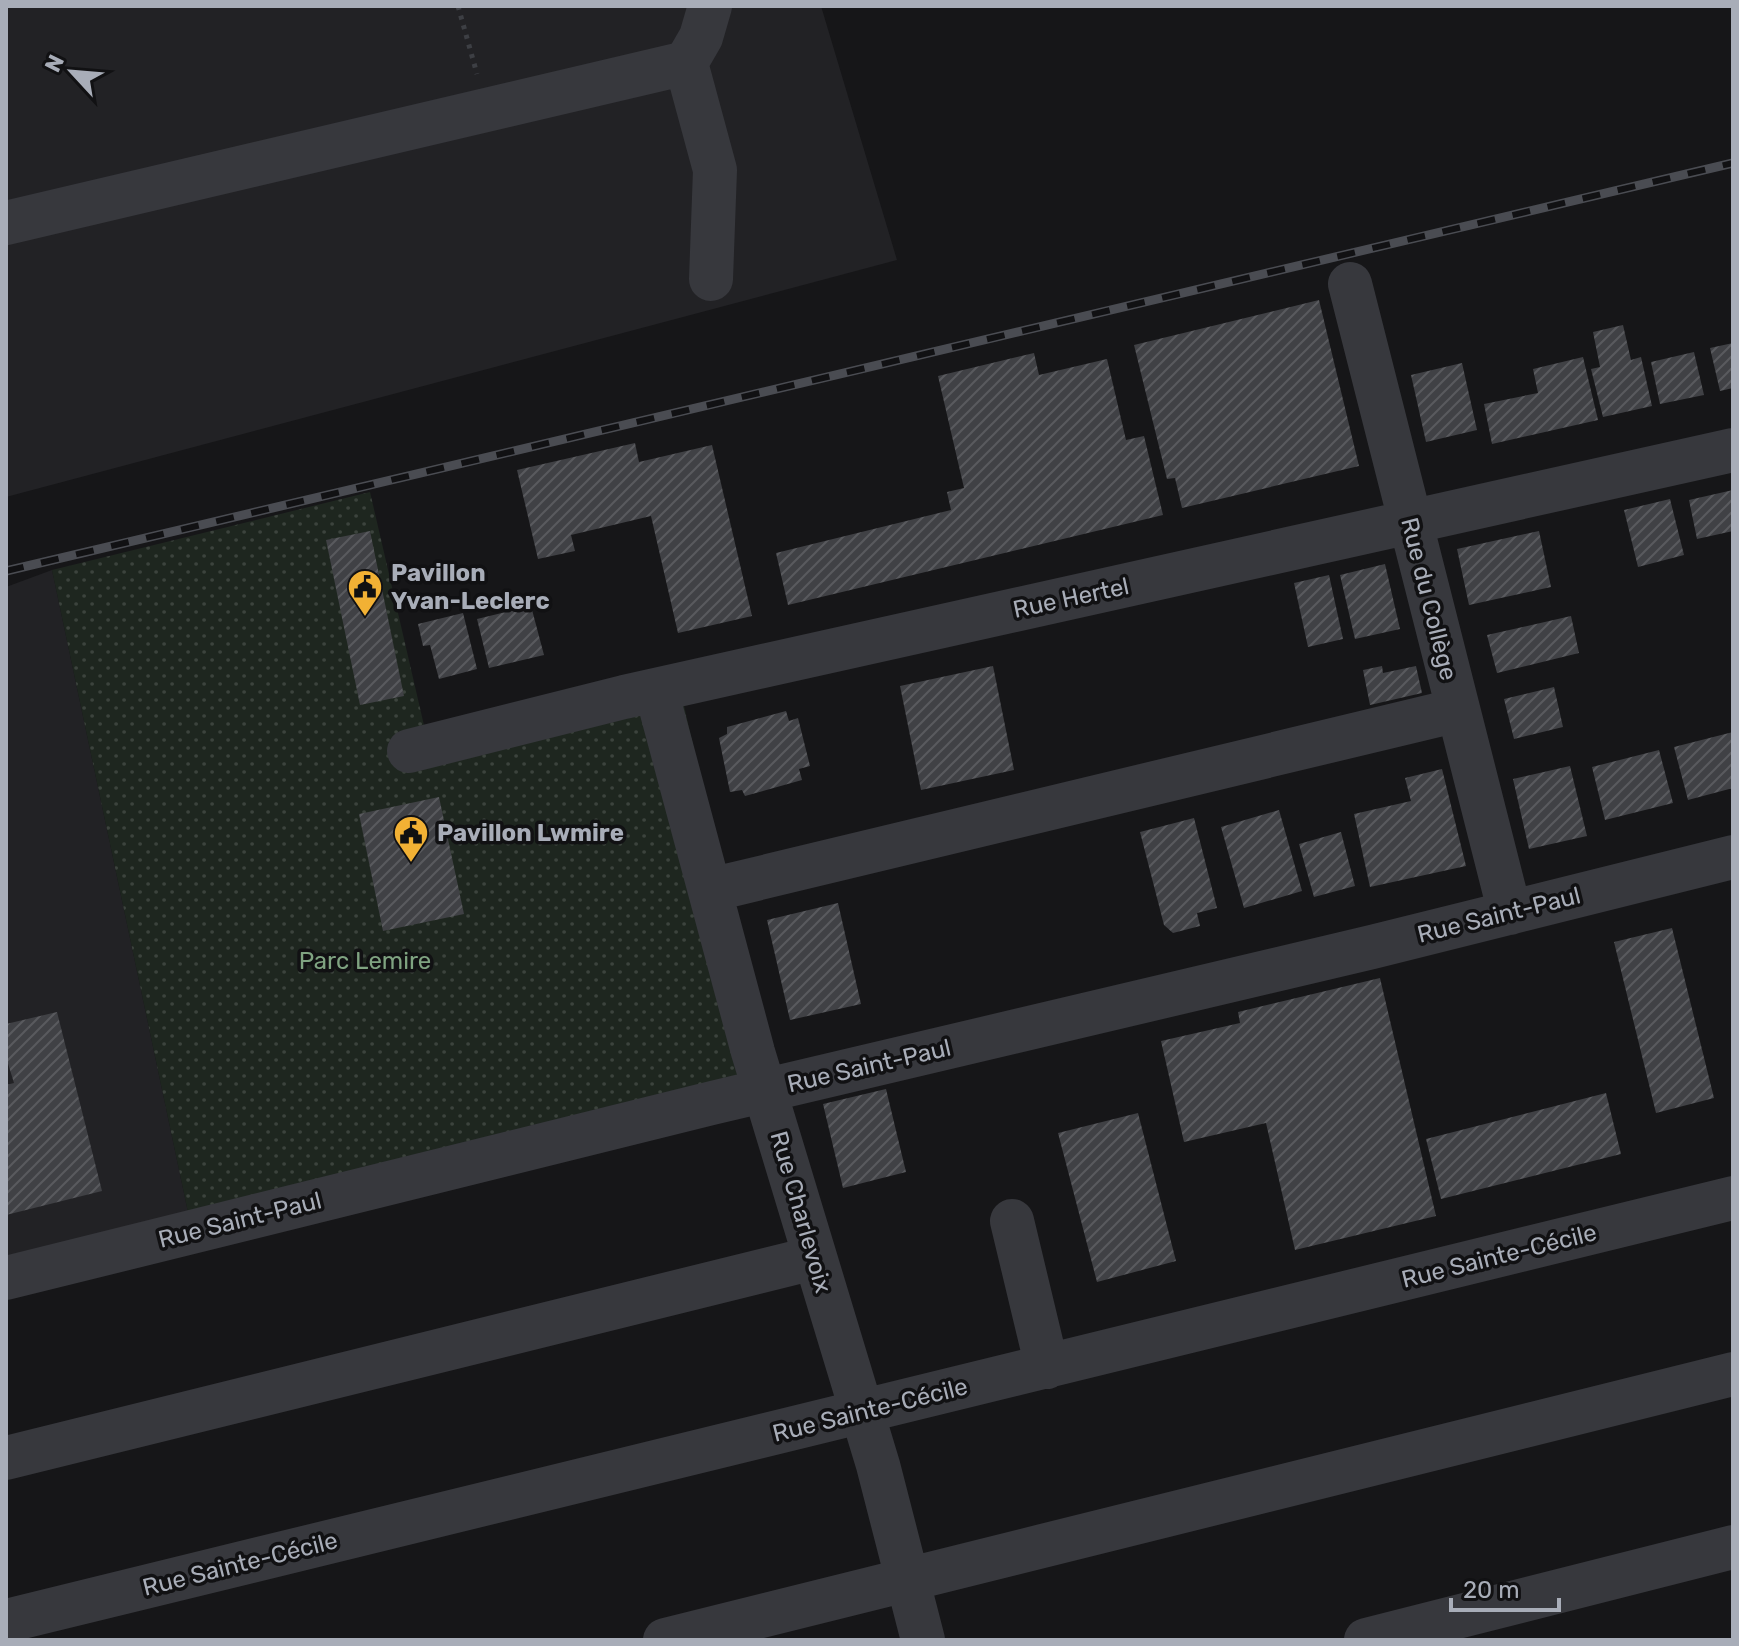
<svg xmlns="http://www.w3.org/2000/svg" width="1739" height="1646" font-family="Rubik,sans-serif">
<defs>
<pattern id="green-dots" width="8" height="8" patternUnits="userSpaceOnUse" patternTransform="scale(2)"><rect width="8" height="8" fill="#1e261f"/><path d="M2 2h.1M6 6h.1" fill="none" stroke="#3c433d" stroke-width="1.8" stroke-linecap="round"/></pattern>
<pattern id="building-hatch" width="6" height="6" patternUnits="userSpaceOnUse" patternTransform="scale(2)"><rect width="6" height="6" fill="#404145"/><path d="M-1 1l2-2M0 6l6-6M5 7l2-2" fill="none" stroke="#595a5e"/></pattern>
</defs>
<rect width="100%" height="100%" fill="#161618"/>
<path fill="#222225" d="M6,6H821L897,260L6,497Z
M52,570L192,1231L6,1275V587Z"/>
<path fill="url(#green-dots)" d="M370,492L429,747L676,670L768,1079L192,1231L52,570Z"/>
<path fill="url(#building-hatch)" d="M1319,300L1359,466L1182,508L1175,478L1167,479L1134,345Z
M1623,325L1631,360L1641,357L1652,406L1603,417L1591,369L1600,367L1593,332Z
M1733,343V388L1720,391L1710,348Z
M1694,352L1704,395L1660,404L1651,362Z
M1034,353L1039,375L1107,359L1126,440L1144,436L1163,515L788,605L776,553L951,510L947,492L964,488L938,376Z
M1583,357L1598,420L1492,444L1484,404L1538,393L1533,369Z
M1462,363L1477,430L1426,442L1411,375Z
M635,443L639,462L712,445L752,616L678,633L651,516L571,535L575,551L538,559L517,470Z
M1733,490V531L1697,539L1689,500Z
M1670,499L1684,555L1638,567L1624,510Z
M370,531L404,696L360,705L326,540Z
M1539,531L1551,587L1469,605L1457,549Z
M1385,564L1400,629L1355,639L1340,575Z
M1329,575L1343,639L1308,647L1294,583Z
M531,606L544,655L489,668L477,619Z
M463,613L477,669L439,679L430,645L423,646L418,624Z
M1571,616L1579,653L1497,673L1487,635Z
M993,666L1014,770L921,790L900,686Z
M1382,666L1383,673L1416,666L1422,693L1370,705L1363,670Z
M1554,687L1563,727L1514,739L1504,699Z
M786,711L789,721L798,718L810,766L799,769L802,780L745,796L742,790L730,792L719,738L727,734V727Z
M1733,732V788L1688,800L1674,747Z
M1659,750L1673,803L1605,820L1592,767Z
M1570,766L1587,836L1529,849L1513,779Z
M1442,769L1466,866L1370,887L1354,814L1411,801L1405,778Z
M439,797L464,914L383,931L359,814Z
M1279,810L1302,891L1244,908L1221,827Z
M1194,818L1217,908L1197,913L1200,926L1173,933L1164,925L1140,832Z
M1341,832L1355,886L1314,897L1299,844Z
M838,903L861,1004L790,1020L767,920Z
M1672,928L1714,1098L1656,1113L1614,942Z
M1380,978L1436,1216L1295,1250L1266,1123L1184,1142L1161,1041L1240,1023L1238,1012Z
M57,1012L102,1191L6,1215V1085L14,1083L6,1057V1024Z
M886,1089L906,1172L843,1188L823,1104Z
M1606,1093L1621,1154L1441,1199L1426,1139Z
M1138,1113L1176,1261L1097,1282L1058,1133Z"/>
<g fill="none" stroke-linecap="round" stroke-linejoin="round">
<path stroke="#3d3f44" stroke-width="5" stroke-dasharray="4 6" stroke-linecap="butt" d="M458,6L477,74"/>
<path stroke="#37383d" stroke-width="44" d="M686,63L715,170L711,279
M6,223L686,63L701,37L710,6
M1350,284L1510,913
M656,690L753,1052L878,1465L923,1640
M409,751L624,697L1733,450
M710,890L1458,710
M1012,1221L1047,1367
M6,1278L712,1103L1372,947L1733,857
M6,1458L814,1258
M6,1621L1733,1198
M665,1640L1733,1374
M1366,1640L1733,1547"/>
<defs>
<path id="rail" d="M6,571L1733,163"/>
</defs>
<use href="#rail" stroke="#4a4c52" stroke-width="9"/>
<use href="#rail" stroke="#111113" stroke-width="6" stroke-dasharray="18" stroke-linecap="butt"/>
</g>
<defs>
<symbol id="civic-pin" viewBox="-11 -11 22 30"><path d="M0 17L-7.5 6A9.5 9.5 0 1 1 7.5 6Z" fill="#f2b134" stroke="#111113"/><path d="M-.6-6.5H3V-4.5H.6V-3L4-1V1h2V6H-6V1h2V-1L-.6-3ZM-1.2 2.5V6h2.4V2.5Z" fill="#111"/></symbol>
</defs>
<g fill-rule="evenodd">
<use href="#civic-pin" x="345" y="567" width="40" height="54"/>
<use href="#civic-pin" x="391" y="813" width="40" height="54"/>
</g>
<g text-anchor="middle" stroke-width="7" stroke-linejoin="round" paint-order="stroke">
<g font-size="24" font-weight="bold" fill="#a8adb8" stroke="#111113" text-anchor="start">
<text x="391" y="581">Pavillon<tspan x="391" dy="28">Yvan-Leclerc</tspan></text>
<text x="437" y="841">Pavillon Lwmire</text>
</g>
<g font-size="24" fill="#a8adb8" stroke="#111113">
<text transform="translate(1071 598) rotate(-12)" y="8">Rue Hertel</text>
<text transform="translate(1429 599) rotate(76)" y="8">Rue du Collège</text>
<text transform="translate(1499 915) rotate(-14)" y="8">Rue Saint-Paul</text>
<text transform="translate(869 1066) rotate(-13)" y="8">Rue Saint-Paul</text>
<text transform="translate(801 1212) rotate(74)" y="8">Rue Charlevoix</text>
<text transform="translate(240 1220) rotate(-14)" y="8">Rue Saint-Paul</text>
<text transform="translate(1499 1256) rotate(-14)" y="8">Rue Sainte-Cécile</text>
<text transform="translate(870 1410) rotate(-14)" y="8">Rue Sainte-Cécile</text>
<text transform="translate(240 1564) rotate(-14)" y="8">Rue Sainte-Cécile</text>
</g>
<g font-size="24" fill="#7fa381" stroke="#111113">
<text x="365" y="969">Parc Lemire</text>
</g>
</g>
<rect width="1739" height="1646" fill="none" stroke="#a8adb8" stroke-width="16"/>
<g transform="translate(72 72) rotate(296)" stroke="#111113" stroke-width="6" paint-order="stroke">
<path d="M0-6L14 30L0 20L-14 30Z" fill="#a8adb8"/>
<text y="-12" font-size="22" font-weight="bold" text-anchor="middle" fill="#a8adb8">N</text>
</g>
<path d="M1451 1598v12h108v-12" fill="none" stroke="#a8adb8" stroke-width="4"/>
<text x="1463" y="1598" font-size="24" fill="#a8adb8" stroke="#111113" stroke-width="6" paint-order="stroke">20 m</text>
</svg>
